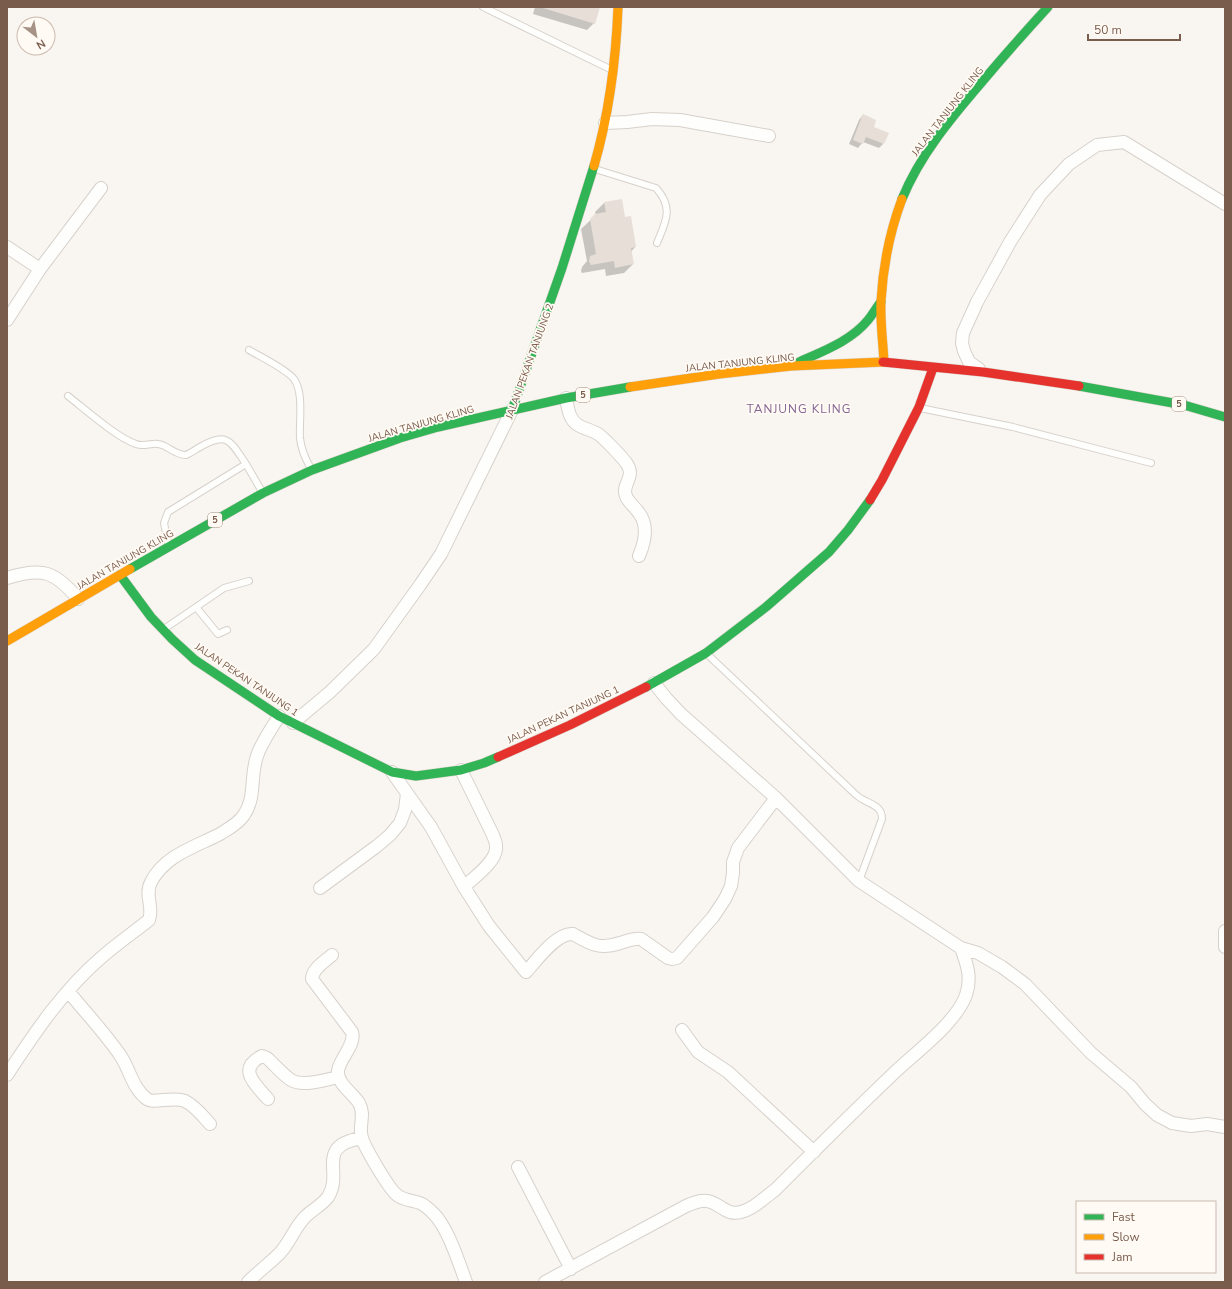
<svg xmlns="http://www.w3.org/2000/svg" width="1232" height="1289" font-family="'Nunito Sans',sans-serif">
<rect width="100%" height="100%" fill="#f9f5f0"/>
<path fill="#0003" d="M535,7H599L594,23L587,30L533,14Z
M863,115L883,144L879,148L863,142L858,148L849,144L859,120Z
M604,203L625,218L635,247L631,252L633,264L624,273L606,276L605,269L582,273L581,271L582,267L587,261L581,229L596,215L595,212Z"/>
<path fill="#e6ded7" d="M540,7H600L595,24Z
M863,114L876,120L874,127L889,133L884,144L866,137L863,144L853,140Z
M622,199L625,217L631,216L636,247L631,248L634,264L615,268L614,261L591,265L589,261L590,256L596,254L590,219L595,214L606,212L604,202Z"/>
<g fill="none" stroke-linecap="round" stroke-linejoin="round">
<defs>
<path id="lane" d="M483,7L612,70
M595,169L656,188C674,208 666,221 657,243
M249,350C261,357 286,369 294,379C304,393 299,421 300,438C301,448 305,458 310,467
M68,396C86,410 116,437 136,444C144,447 150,443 158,444C168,445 174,455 186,455C191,453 195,450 200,447C228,431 230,441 246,464
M920,408L1013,427L1151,463
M168,543L164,523L168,512L246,464L261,490
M196,607L218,634L227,630
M164,629L224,588L249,581
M707,654L852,791C855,794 858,797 862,799C872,805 882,806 882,819L859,881"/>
<path id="street" d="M605,123L627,122L652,119L680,120L769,136
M7,247L40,269
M7,320L40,269L101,188
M979,369L969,362L964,351L962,343L963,333L977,302L1010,242L1040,195L1069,164L1097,145L1124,142L1225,204
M566,398C568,408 569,420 578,425C584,429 592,430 598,434C604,438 623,458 627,464C636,478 621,484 626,496C628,502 635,507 639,513C649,526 645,542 639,556
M7,578C42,567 55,571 78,599
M654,683L666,698L681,714L776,798L859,881L961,948L978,953L1002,967L1025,984L1091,1053L1131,1087L1145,1104L1157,1115L1172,1123L1191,1126L1207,1124L1225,1127
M293,723L330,692L374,649L420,585L441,554L512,410
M461,770L492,833C494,838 497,843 496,849C495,863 473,878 464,887
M392,772L431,827L464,887L489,926L526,972C536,961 557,932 573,934C591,944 599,950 620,943C627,941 634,938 641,939L668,958L672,959L677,958L713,917L725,899L731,886L733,873V862L738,848L776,798
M320,888L377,846L390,835L400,823L405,810L407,793
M1225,931V947
M332,955C324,962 312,969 312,979L352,1032C356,1045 339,1059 338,1071C337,1084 353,1093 359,1103C366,1115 358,1126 362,1138C365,1148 389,1189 397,1195C404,1201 414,1200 422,1204C426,1206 431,1211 434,1214C448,1228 459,1263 466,1282
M68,991C85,1012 105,1033 120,1055C130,1069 132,1088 147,1099C154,1104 173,1096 185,1101C195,1106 203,1116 210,1124
M682,1030L698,1052L728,1072L814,1152
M7,1075C35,1032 64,989 103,956C118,943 134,932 149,920C154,907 144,895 151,882C165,855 195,847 220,834C228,829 238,824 244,815C256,798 250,776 257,756C261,743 272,728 279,716
M268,1099C256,1085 236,1069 262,1056L267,1058C275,1065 282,1074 291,1080C302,1087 326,1080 338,1077
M518,1167L571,1269
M248,1282C258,1272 270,1263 280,1253C290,1242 295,1227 305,1217C312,1210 322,1205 328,1197C344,1172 314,1146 362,1138
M545,1282L686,1206C693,1203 700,1200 707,1201C721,1203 727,1218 744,1211C756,1207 765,1197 775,1190C814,1151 854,1111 894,1073C916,1052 956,1023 966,995C972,978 967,964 961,948"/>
<path id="fast" d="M902,199C920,155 951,118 981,83C1003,57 1025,32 1048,7
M799,362C823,351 851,341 868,320C873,314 876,308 881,302
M1079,386L1184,405L1225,417
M512,410L562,268L594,166
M130,569L263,493L312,470L400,438L438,427L566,398L630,387
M120,575L151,617L172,639L195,660L279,716L392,772L416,776L461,770L484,763L498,757
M646,687L706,653L766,607L829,552L848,530L870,500"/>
<path id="slow" d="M594,166C609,114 616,61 618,7
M884,362C883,342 880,321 881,301C883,266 890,231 902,199
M630,387L719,374L791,366L883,362
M7,641L130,569"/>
<path id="jam" d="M883,362L983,372L1079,386
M870,500L882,480L919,407L933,368
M498,757L570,725L646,687"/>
</defs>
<use href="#lane" stroke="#d7d1cb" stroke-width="8"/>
<use href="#street" stroke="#d7d1cb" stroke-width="14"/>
<use href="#fast" stroke="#d9d2cb" stroke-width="10"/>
<use href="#slow" stroke="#d9d2cb" stroke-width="10"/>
<use href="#jam" stroke="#d9d2cb" stroke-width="10"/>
<use href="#lane" stroke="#fefefd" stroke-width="6"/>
<use href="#street" stroke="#fefefd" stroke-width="12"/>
<use href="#fast" stroke="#30b455" stroke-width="9"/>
<use href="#slow" stroke="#ff9f0a" stroke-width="9"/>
<use href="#jam" stroke="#e5322d" stroke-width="9"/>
</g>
<g text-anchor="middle" stroke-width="3.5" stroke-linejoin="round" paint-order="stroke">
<g fill="#fffaf3" stroke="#a28b7f" stroke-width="1">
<rect x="576" y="388" width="14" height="14" rx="3"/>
<rect x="1172" y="397" width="14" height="14" rx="3"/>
<rect x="208" y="513" width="14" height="14" rx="3"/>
</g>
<g font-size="9" font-weight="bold" fill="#7a5c4d">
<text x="583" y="398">5</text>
<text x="1179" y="407">5</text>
<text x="215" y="523">5</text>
</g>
<g font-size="10" fill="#7a5c4d" stroke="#fffaf3">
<text transform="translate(947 111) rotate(-52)" y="4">JALAN TANJUNG KLING</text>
<text transform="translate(529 361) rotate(-70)" y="4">JALAN PEKAN TANJUNG 2</text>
<text transform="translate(740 362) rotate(-6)" y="4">JALAN TANJUNG KLING</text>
<text transform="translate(421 423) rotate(-16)" y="4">JALAN TANJUNG KLING</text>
<text transform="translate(125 559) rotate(-30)" y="4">JALAN TANJUNG KLING</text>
<text transform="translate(247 679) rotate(34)" y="4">JALAN PEKAN TANJUNG 1</text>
<text transform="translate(563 714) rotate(-25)" y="4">JALAN PEKAN TANJUNG 1</text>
</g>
<g font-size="12" letter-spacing="1" fill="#846695" stroke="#fffaf3">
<text x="799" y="413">TANJUNG KLING</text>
</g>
</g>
<rect width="1232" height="1289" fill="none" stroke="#7a5c4d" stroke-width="16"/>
<rect x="1076" y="1201" width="140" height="72" fill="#fffaf3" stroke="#cabbb1"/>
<rect x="1084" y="1214" width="20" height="6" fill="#30b455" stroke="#cabbb1"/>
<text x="1112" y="1221" font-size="12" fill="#7a5c4d">Fast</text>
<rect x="1084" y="1234" width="20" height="6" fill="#ff9f0a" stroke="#cabbb1"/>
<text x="1112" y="1241" font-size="12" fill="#7a5c4d">Slow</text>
<rect x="1084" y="1254" width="20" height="6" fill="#e5322d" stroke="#cabbb1"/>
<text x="1112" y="1261" font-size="12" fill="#7a5c4d">Jam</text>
<g transform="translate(36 36) rotate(149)"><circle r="19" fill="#fffaf3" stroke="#cabbb1"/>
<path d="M0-3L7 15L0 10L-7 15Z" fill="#a69286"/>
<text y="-6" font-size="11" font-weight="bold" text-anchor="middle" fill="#7a5c4d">N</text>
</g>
<path d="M1088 34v6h92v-6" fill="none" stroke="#7a5c4d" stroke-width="2"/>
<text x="1094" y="34" font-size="12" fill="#7a5c4d" stroke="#fffaf3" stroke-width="3" paint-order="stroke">50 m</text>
</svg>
